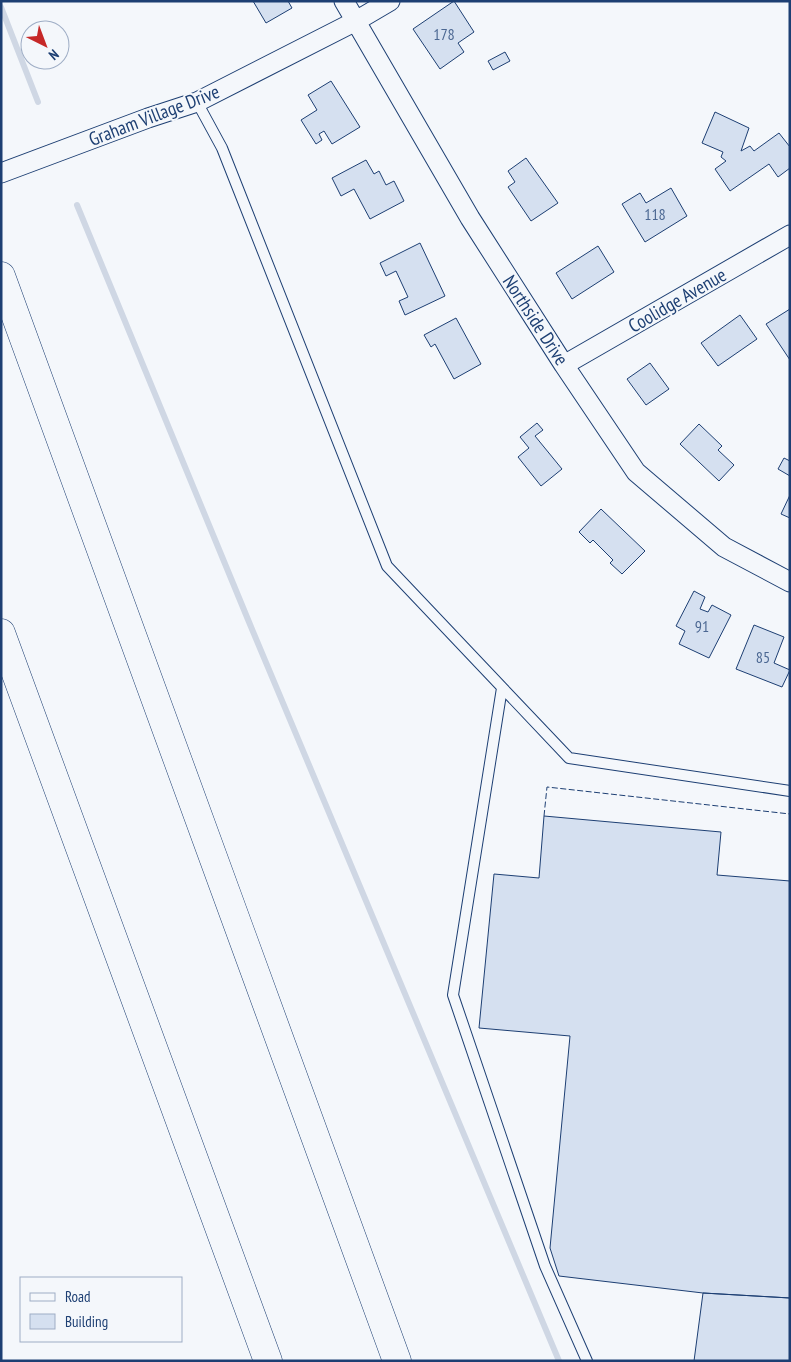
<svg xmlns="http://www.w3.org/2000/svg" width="791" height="1362" font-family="'PT Sans Narrow',sans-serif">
<rect width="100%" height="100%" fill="#f4f7fb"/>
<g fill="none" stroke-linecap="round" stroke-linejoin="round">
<path stroke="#cfd7e4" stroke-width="6" d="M1,7L38,102
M77,205L249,622L559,1361"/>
</g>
<path fill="#d5e0f0" stroke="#1d3f73" d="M253,1H288L292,8L266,23Z
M454,1L474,32L458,43L464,52L440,69L413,29Z
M505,52L510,61L493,70L488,61Z
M331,81L360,127L332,144L324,131L319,134L322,140L316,144L301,120L317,110L308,95Z
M715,112L749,128L741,151L750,146L754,151L779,133L790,147V168L778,177L769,164L730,191L715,169L726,161L721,157L723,152L702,143Z
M526,158L558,203L531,221L508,187L515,182L508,171Z
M366,160L374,174L379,171L386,185L394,181L404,201L370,219L354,189L341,196L332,178Z
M671,188L687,216L645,242L622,204L640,193L646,203Z
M420,243L445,296L405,315L399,301L408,297L396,271L386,276L380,263Z
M598,246L614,272L572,299L556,273Z
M790,309V360L766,324Z
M740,315L757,339L718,366L701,343Z
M456,318L481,364L454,379L435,344L431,347L424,335Z
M650,363L669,389L646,405L627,379Z
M537,423L543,430L535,436L562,469L541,486L518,457L529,448L520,437Z
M699,424L722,446L718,450L734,465L719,481L680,444Z
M784,458L790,461V476L778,469Z
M790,495V518L781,514Z
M601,509L645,551L622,574L610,563L613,560L593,540L590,543L579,532Z
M694,591L705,597L700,609L708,612L712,605L731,615L709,658L679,644L685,631L676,626Z
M754,625L784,637L774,663L790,670L782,687L736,669Z
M544,816L721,832L717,875L790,881V1298L703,1293L559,1276L550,1248L570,1036L479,1028L494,874L539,878Z
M703,1293L790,1298V1361H694Z"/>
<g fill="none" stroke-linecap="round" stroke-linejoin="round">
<defs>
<path id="lane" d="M197,102L222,148L387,566L569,758L790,791
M502,688L453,995L545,1266L587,1361"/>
<path id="street" d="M344,1L470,218L564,365L636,472L724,547L790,582
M1,173L148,118L197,102L356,21L390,1
M564,365L790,235"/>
<path id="highway" d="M1,276L397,1361
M1,633L268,1361"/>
</defs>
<use href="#lane" stroke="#1d3f73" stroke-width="12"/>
<use href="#street" stroke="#1d3f73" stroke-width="21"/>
<use href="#highway" stroke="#1d3f73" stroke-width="29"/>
<use href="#lane" stroke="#f4f7fb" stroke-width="10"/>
<use href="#street" stroke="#f4f7fb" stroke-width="19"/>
<use href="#highway" stroke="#f4f7fb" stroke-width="28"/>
<path stroke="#1d3f73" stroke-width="1" stroke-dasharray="6 2.5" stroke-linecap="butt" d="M544,816L547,787L790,814"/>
</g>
<g text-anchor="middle" stroke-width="4" stroke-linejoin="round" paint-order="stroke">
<g font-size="16" fill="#4b6792">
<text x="444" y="40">178</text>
<text x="655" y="220">118</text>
<text x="702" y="632">91</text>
<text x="763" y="663">85</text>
</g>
<g font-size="19" fill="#1d3f73" stroke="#f4f7fb">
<text transform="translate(154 115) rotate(-21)" y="7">Graham Village Drive</text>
<text transform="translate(677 300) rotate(-30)" y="7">Coolidge Avenue</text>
<text transform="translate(536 320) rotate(57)" y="7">Northside Drive</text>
</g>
</g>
<rect width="791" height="1362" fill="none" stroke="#1d3f73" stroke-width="5"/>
<rect x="20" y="1277" width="162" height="65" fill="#f4f7fb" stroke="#9eadc5"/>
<rect x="30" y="1293" width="25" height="8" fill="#f4f7fb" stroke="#9eadc5"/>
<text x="65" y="1302" font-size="15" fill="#1d3f73">Road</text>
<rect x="30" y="1314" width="25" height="15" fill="#d5e0f0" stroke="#9eadc5"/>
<text x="65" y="1327" font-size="15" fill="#1d3f73">Building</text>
<g transform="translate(45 45) rotate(138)"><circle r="24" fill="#f4f7fb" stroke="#9eadc5"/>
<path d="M0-4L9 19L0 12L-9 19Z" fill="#c62828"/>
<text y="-8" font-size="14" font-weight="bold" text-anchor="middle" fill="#1d3f73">N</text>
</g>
</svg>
